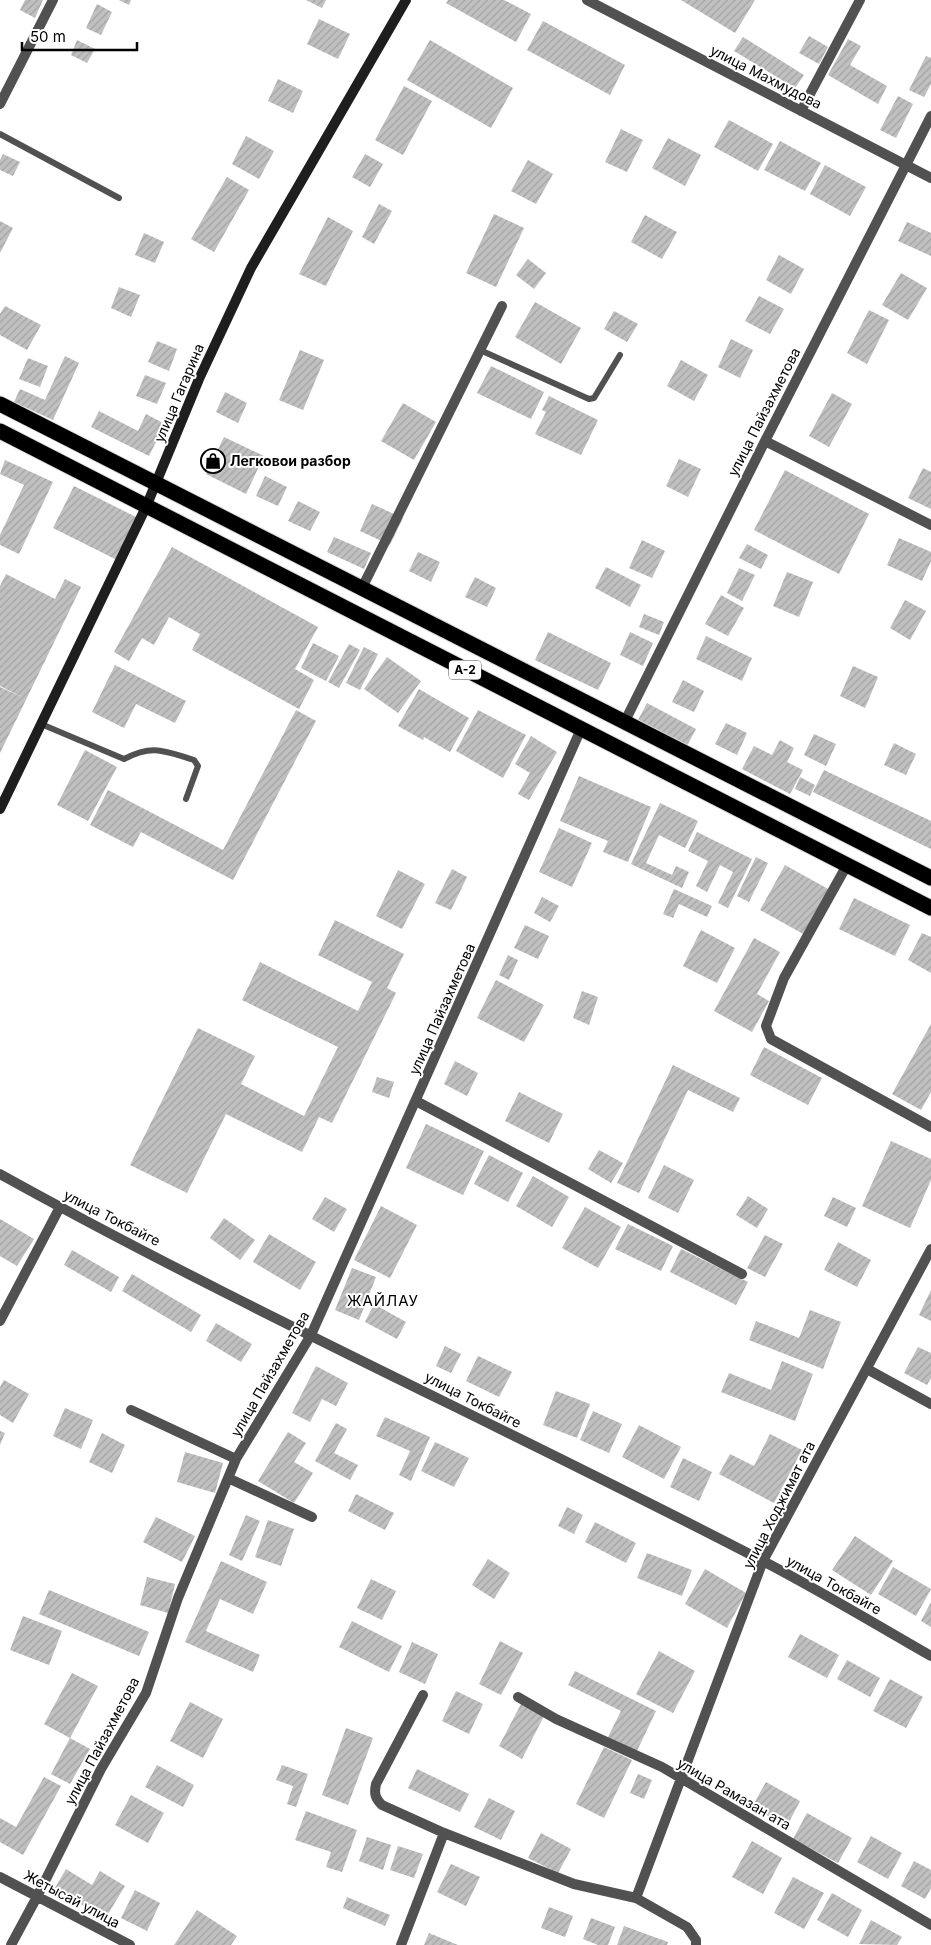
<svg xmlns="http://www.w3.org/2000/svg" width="931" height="1945" font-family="Inter,sans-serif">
<defs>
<pattern id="building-hatch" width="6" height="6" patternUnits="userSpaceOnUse" patternTransform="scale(1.25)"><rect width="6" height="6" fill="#c0c0c0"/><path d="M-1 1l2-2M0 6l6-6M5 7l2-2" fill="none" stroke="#a3a3a3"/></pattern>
</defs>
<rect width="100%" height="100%" fill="#fff"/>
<path fill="url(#building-hatch)" d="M25,0H43L35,18L20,10Z
M119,0H131L129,5Z
M306,0H326L322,8Z
M448,0H504L531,14L516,42L446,3Z
M681,0H755L735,33Z
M97,4L112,12L101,35L86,28Z
M319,19L350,34L338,59L307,44Z
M543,21L625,65L610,95L527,50Z
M809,36L828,47L819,64L799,53Z
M743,37L804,75L795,88L734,51Z
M848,39L861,46L850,65L887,86L878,104L828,75Z
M77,40L95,49L87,63L71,55Z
M430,40L513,88L491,128L407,80Z
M926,56L931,58V84L924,97L909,90Z
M278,79L303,91L293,113L268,101Z
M404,86L432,101L403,155L375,140Z
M898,96L913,104L896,138L880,130Z
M729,120L773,144L758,171L714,147Z
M621,129L643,140L627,172L605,162Z
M246,136L274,151L259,179L232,164Z
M668,138L701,155L685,186L652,168Z
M780,141L821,163L805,191L764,170Z
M3,154L20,162L13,176L0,170V160Z
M365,154L383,164L370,187L352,177Z
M528,160L553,174L536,204L511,191Z
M825,165L866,187L850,216L810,194Z
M227,177L249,190L214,252L191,239Z
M379,204L392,211L374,244L362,237Z
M494,214L524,228L496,287L466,273Z
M645,215L677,232L662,259L631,242Z
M328,217L353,231L326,286L299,274Z
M0,221L13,228L0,253Z
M907,222L931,233V256L898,241Z
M144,233L164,242L155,263L135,255Z
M779,255L804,269L791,294L766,280Z
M528,259L546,273L534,289L516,275Z
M901,273L927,288L908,320L882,305Z
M119,287L140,295L131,317L111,308Z
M759,296L784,309L770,334L745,321Z
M535,302L581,328L561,364L515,337Z
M5,306L41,325L27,350L0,335V314Z
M869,310L889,320L867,364L847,353Z
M614,311L638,324L627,342L604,329Z
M731,339L753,350L740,378L718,367Z
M157,341L177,349L169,371L148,362Z
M300,350L324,360L303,410L279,400Z
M65,356L79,363L53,420L14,402L20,389L45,400Z
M28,358L48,366L40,387L19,379Z
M681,360L708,375L694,401L667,386Z
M491,366L544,392L531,419L477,393Z
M145,375L166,383L157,404L136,396Z
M225,392L247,403L238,423L216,412Z
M832,393L852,404L829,447L809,436Z
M549,396L598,420L581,455L535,434L546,412L542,410Z
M403,403L436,422L414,460L381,441Z
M99,411L138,431L146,414L165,424L149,456L91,427Z
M224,437L264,456L246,494L206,474Z
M679,459L701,469L688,497L666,486Z
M5,460L53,482L19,554L0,545V535L24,485L0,474Z
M923,468L931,472V509L908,498Z
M785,470L869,514L839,574L754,530Z
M265,476L287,487L278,506L256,496Z
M74,486L138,518L117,560L53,528Z
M298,501L320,512L310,531L288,521Z
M372,504L403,518L390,545L360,531Z
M334,537L371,553L364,569L327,552Z
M899,538L931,552V561L922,581L887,565Z
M642,540L665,551L652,578L629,568Z
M747,544L768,555L761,569L739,558Z
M172,547L318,627L295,669L314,680L299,709L192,650L200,634L169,617L154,645L142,638L129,661L114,652Z
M418,552L440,562L431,582L409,571Z
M606,567L641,585L630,607L595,588Z
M739,568L755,575L742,601L727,593Z
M787,572L813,582L799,617L773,606Z
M6,574L55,599L65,579L81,587L0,753V687L24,698L0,686V586Z
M475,577L496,588L487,607L465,597Z
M721,595L744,608L728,636L705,624Z
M905,600L926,611L910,640L890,628Z
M644,614L664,622L659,635L639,627Z
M548,632L611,663L598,690L535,660Z
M630,632L653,643L643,666L620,655Z
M706,636L752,658L742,681L696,659Z
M313,643L339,656L326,681L301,668Z
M349,644L360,650L339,688L328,682Z
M364,647L378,654L360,690L346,683Z
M387,657L421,681L398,713L364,689Z
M115,665L186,701L175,723L136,704L124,728L92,712Z
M853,666L878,677L865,708L840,696Z
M683,680L704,691L694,712L672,702Z
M419,689L469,718L450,752L424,737L423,740L398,726Z
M647,703L696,729L687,746L638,720Z
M296,710L316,721L233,880L141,832L133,847L90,825L108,790L223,850Z
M478,710L526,735L503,778L456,751Z
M726,723L747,733L737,755L715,744Z
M814,734L836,744L826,766L804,755Z
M531,736L557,752L529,800L518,794L530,773L515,764Z
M780,740L794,748L787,762L803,770L790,794L742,769L754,746L772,755Z
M894,743L916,754L906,775L884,765Z
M85,750L117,767L88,821L57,805Z
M824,770L931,821V849L813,792Z
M579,776L651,807L628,862L603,852L608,841L560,821Z
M800,777L815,785L810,796L795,789Z
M660,803L698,821L685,848L659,835L646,863L672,875L676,866L689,872L682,888L631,864Z
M559,828L592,843L572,887L539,872Z
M697,832L752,859L728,908L718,903L733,872L720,865L707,892L696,886L708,861L688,851Z
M756,857L768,863L749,902L737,896Z
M785,865L830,890L805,935L760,910Z
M452,869L467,877L451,910L435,903Z
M398,870L425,884L402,929L376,916Z
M674,889L712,906L707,917L679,904L673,918L663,914Z
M542,897L559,906L550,922L534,913Z
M854,898L910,925L895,956L839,929Z
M335,920L404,954L387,988L396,993L332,1123L319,1117L302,1152L226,1114L187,1193L130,1165L198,1028L255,1056L241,1084L304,1116L338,1047L242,1000L260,962L358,1011L372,982L318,955Z
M525,925L549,936L538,959L514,948Z
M701,930L735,948L717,983L683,966Z
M922,933L931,937V973L908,960Z
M754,938L780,952L757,994L769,1001L752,1032L714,1011Z
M508,955L518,960L509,980L499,975Z
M496,980L544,1005L524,1042L477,1018Z
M582,991L598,997L589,1025L573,1018Z
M931,1024V1092L921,1110L892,1094Z
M764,1047L822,1078L808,1105L750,1075Z
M455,1061L478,1073L467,1096L444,1084Z
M673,1065L740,1098L733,1112L688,1090L639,1193L617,1183Z
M377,1077L394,1082L389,1098L372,1092Z
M519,1092L563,1114L549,1143L505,1121Z
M426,1124L484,1151L463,1195L406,1168Z
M891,1141L931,1159V1180L910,1228L862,1206Z
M599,1150L623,1163L611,1183L588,1169Z
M489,1155L523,1173L508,1202L474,1184Z
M664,1165L694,1180L678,1213L648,1198Z
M533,1176L569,1197L552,1227L516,1206Z
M748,1196L768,1209L757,1228L736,1215Z
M325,1197L347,1209L334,1232L312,1219Z
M833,1197L856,1208L847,1227L824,1216Z
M381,1206L417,1225L390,1278L354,1260Z
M585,1207L621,1227L598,1268L562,1248Z
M224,1218L255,1240L240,1260L210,1238Z
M0,1219L34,1239L17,1266L0,1256Z
M628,1224L673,1246L661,1271L615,1249Z
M269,1234L316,1262L300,1290L253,1262Z
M765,1235L783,1244L765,1277L747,1268Z
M838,1242L871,1260L857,1287L824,1270Z
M681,1249L748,1282L736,1305L670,1272Z
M72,1250L119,1277L111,1292L64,1265Z
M352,1268L376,1277L359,1320L335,1310Z
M132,1274L201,1315L191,1332L122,1291Z
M931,1290V1321L919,1315Z
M374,1304L406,1322L397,1339L365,1322Z
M810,1310L841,1322L823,1369L749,1340L756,1321L799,1338Z
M216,1323L252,1344L241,1362L206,1341Z
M445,1346L461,1354L451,1373L436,1366Z
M918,1347L931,1353V1378L927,1385L904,1373Z
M478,1356L512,1372L499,1397L466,1381Z
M782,1361L813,1374L795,1421L721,1392L729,1373L771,1390Z
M316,1366L348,1383L336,1406L322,1399L310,1422L292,1413Z
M4,1380L29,1394L13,1423L0,1415V1387Z
M556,1391L590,1404L577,1438L543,1425Z
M65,1408L93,1420L81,1449L53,1436Z
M593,1411L622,1424L609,1453L580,1440Z
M385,1417L430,1437L411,1481L399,1475L410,1451L376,1436Z
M336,1423L347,1429L334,1453L358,1465L350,1480L315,1461Z
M639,1425L681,1447L664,1479L622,1457Z
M0,1431L5,1433L0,1445Z
M288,1432L306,1443L294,1462L313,1473L294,1503L258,1481Z
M102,1433L125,1445L112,1473L89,1462Z
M770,1434L802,1450L774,1503L719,1474L730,1454L754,1466Z
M435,1442L469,1458L454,1487L421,1471Z
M185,1452L223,1463L215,1493L177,1482Z
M683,1458L712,1472L699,1501L670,1487Z
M356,1494L394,1513L385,1530L348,1511Z
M567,1507L583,1515L574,1534L558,1526Z
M246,1515L260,1521L242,1561L229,1555Z
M156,1517L195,1536L182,1562L143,1542Z
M268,1520L294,1529L281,1566L255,1557Z
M595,1522L636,1543L626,1563L585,1542Z
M855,1536L893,1561L871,1595L832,1570Z
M647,1553L692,1570L682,1596L637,1578Z
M488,1559L510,1573L494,1599L472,1585Z
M221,1561L267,1582L253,1614L220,1599L206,1631L260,1655L253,1672L185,1642Z
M893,1567L931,1589L916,1616L878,1594Z
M705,1569L746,1593L727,1628L685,1604Z
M147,1577L175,1584L168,1613L140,1605Z
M371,1579L396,1591L382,1620L357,1608Z
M49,1590L149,1632L139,1656L39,1614Z
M931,1602V1627L921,1621Z
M23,1616L62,1631L49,1665L10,1650Z
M352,1621L402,1646L389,1672L339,1647Z
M800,1634L839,1655L827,1678L788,1657Z
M500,1641L523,1653L501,1695L479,1684Z
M412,1642L438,1654L425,1684L399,1672Z
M659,1651L695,1671L673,1713L636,1694Z
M847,1660L880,1678L870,1697L837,1679Z
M575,1671L656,1711L636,1753L607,1739L621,1711L568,1685Z
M72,1673L98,1686L70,1738L90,1749L70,1784L51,1774L70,1738L44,1724Z
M890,1679L923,1697L906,1728L873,1711Z
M456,1691L483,1704L469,1734L442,1721Z
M190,1702L223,1719L203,1758L170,1741Z
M521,1704L544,1716L522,1759L499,1746Z
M346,1728L373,1738L348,1805L322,1795Z
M604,1747L632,1760L604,1818L576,1804Z
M157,1765L194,1785L183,1807L145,1787Z
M282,1765L308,1774L296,1807L287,1804L293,1786L276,1780Z
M417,1769L469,1794L460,1812L408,1788Z
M638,1774L652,1780L644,1799L630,1793Z
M44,1777L61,1786L23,1855L0,1842V1818L16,1827Z
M766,1782L800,1801L787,1826L752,1807Z
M131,1795L164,1813L148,1843L115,1825Z
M489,1798L515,1811L501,1840L474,1827Z
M306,1811L357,1830L342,1872L326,1867L331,1852L295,1840Z
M807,1813L852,1838L838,1863L793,1839Z
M541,1833L571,1849L558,1873L528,1858Z
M871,1836L902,1853L888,1879L857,1862Z
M367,1837L391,1845L383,1870L359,1861Z
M752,1841L782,1858L763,1894L732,1877Z
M398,1846L423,1854L414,1878L390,1870Z
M914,1861L931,1870V1888L925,1899L901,1886Z
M451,1864L480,1877L466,1906L437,1892Z
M66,1869L92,1885L100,1871L125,1886L105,1919L55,1888Z
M793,1877L824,1893L804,1929L774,1913Z
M135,1890L160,1903L147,1931L121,1918Z
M832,1893L862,1910L848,1937L817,1920Z
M347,1897L390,1915L385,1926L343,1908Z
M549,1907L573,1916L565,1937L541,1928Z
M197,1910L237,1936L231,1945H174Z
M591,1918L615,1927L608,1945H598L583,1939Z
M871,1920L902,1937L897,1945L859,1944Z
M624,1926L668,1942L667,1945H617Z
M429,1933L458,1945H424Z"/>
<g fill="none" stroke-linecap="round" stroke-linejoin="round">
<defs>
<path id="highway" d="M0,404L931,878
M0,431L931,908"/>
</defs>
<use href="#highway" stroke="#dbdbdb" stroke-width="17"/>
<path stroke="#515151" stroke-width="6" d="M0,134L119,198
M480,350L589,399L594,398L620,355
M41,724L124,759C153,744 164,751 194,760L198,766L186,799"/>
<path stroke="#515151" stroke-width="10" d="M587,0L931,178
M0,104L53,0
M801,111L860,0
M765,441L931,525
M362,588L502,306
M625,721L765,441L931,116
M847,865L784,978L766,1026L771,1039L931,1127
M416,1101L742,1274
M0,1174C249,1312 509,1429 761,1560C819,1590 875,1624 931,1656
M0,1321L60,1207
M867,1369L931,1404
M131,1410L236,1459
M228,1478L312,1517
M423,1695L376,1784C374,1794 375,1798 382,1805L444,1833L574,1884L636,1898L687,1927L696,1940V1945
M518,1697L556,1719L662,1767L931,1925
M0,1877L130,1945
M636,1898L763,1561L931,1249
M11,1945L38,1895L101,1769L146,1693L178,1598L236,1459L311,1335L581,729
M401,1945L444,1833"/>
<path stroke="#1e1e1e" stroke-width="10" d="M0,809L146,507L199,379L251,268L406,0"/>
<use href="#highway" stroke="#000" stroke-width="15"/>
</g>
<defs>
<symbol id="shop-ring" viewBox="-11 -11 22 22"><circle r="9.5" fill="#fff" stroke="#000" stroke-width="1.5"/><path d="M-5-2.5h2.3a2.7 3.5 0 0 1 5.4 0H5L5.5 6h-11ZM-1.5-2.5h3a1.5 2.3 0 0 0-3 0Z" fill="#000"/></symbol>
</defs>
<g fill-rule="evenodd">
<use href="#shop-ring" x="199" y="447" width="28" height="28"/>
</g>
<g text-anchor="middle" stroke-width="4" stroke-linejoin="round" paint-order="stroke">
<rect fill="#fff" stroke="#4c4c4c" stroke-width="1" x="449" y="660.5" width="32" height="19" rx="4"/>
<g font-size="12" font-weight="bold" fill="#000">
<text x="465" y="674">A-2</text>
</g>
<g font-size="14" fill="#000" stroke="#fff">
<text transform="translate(766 77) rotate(27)" y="5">улица Махмудова</text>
<text transform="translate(179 393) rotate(-67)" y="5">улица Гагарина</text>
<text transform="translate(764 412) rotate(-63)" y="5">улица Пайзахметова</text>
<text transform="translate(442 1009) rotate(-66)" y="5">улица Пайзахметова</text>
<text transform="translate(112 1218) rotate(27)" y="5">улица Токбайге</text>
<text transform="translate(270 1374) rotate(-60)" y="5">улица Пайзахметова</text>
<text transform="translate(473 1400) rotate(27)" y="5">улица Токбайге</text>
<text transform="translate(779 1505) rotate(-63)" y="5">улица Ходжимат ата</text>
<text transform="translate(834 1585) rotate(29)" y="5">улица Токбайге</text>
<text transform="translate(102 1741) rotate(-62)" y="5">улица Пайзахметова</text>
<text transform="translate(734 1794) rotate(30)" y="5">улица Рамазан ата</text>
<text transform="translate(72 1899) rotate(28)" y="5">Жетысай улица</text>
</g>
<g font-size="14" font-weight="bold" fill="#000" stroke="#fff" text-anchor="start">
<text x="230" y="466">Легковои разбор</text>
</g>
<g font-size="15" letter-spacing="1" fill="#000" stroke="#fff">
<text x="383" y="1306">ЖАЙЛАУ</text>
</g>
</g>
<path d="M22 42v8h115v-8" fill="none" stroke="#000000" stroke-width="2.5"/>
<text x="30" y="42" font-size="15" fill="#000000" stroke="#ffffff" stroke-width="4" paint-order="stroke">50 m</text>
</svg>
